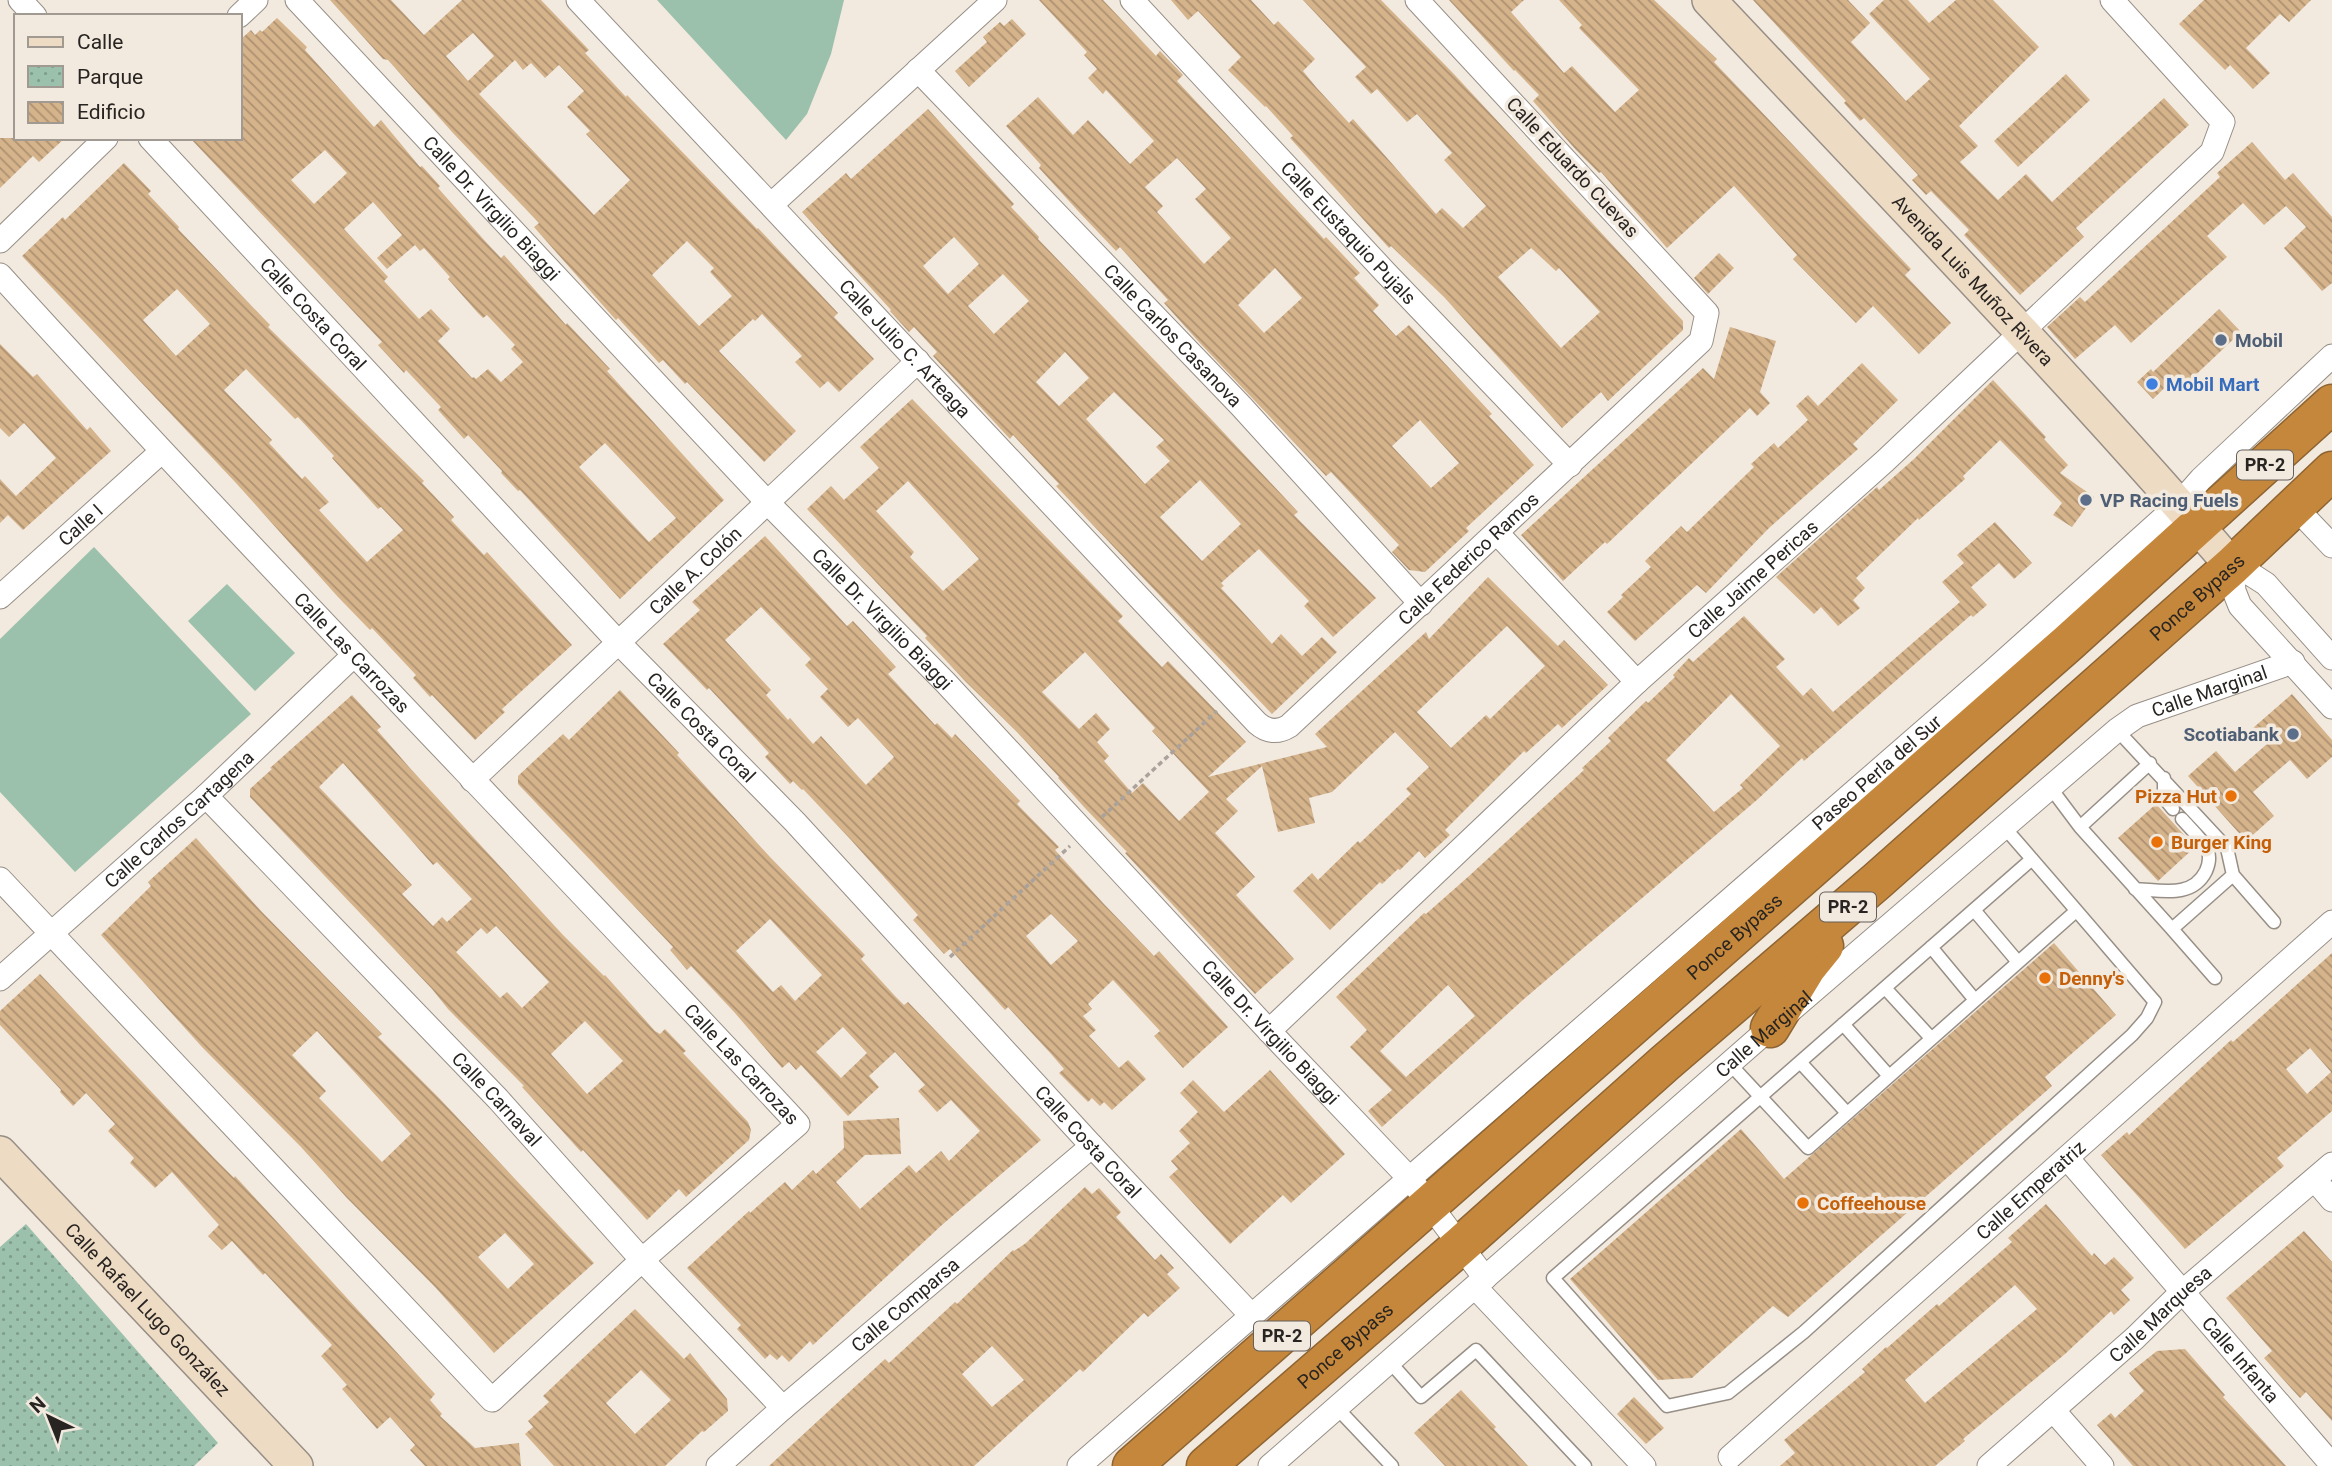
<svg xmlns="http://www.w3.org/2000/svg" width="2332" height="1466" font-family="Roboto,sans-serif">
<defs>
<pattern id="park-dots" width="8" height="8" patternUnits="userSpaceOnUse" patternTransform="scale(1.75)"><rect width="8" height="8" fill="#9bc1ac"/><path d="M2 2h.1M6 6h.1" fill="none" stroke="#7e9d8c" stroke-width="1.8" stroke-linecap="round"/></pattern>
<pattern id="building-back-hatch" width="6" height="6" patternUnits="userSpaceOnUse" patternTransform="scale(1.75)"><rect width="6" height="6" fill="#d5b38b"/><path d="M-1 5l2 2M0 0l6 6M5-1l2 2" fill="none" stroke="#ad9171"/></pattern>
</defs>
<rect width="100%" height="100%" fill="#f2e9df"/>
<path fill="#9bc1ac" d="M657,0H844L831,54L807,114L786,140Z
M94,547L251,714L75,872L0,792V639Z
M227,584L295,653L255,691L188,621Z"/>
<path fill="url(#park-dots)" d="M26,1224L218,1443L194,1466H0V1247Z"/>
<path fill="url(#building-back-hatch)" fill-rule="evenodd" d="M330,0H391L424,35L462,0H541L589,50L585,53L626,97L627,95L757,229L758,228L838,313L834,317L874,359L839,392L828,381L820,388L795,362L802,356L762,314L755,321L753,319L719,351L796,431L764,462L687,382L685,384L663,360L659,363L618,318L616,320L607,310L534,227L539,223L453,133L388,60L383,59ZM473,33L494,56L468,81L446,56ZM515,60L523,70L531,63L545,78L559,65L584,91L567,107L590,131L586,134L630,180L594,215L479,94ZM687,241L714,268L710,272L732,296L699,326L652,275Z
M1039,0H1103L1156,56L1160,51L1183,75L1177,81L1324,239L1326,237L1360,273L1354,278L1379,305L1373,311L1396,336L1409,325L1492,414L1489,416L1534,465L1466,528L1469,531L1425,572L1409,570L1392,552L1399,545L1331,472L1326,476L1198,341L1164,303L1168,300L1120,247L1116,251L1079,212L1039,168L1041,165L1006,126L1038,97L1073,135L1088,120L1130,164L1154,141L1106,90L1103,94L1088,78L1097,69L1084,55L1087,52ZM1177,158L1206,189L1195,199L1231,238L1204,264L1157,212L1163,206L1145,187ZM1275,268L1302,298L1264,333L1238,305ZM1420,420L1459,463L1431,488L1392,446Z
M1171,0H1251L1274,25L1278,21L1315,59L1303,71L1316,87L1349,123L1353,119L1436,214L1442,208L1463,228L1486,206L1444,160L1452,153L1417,114L1407,122L1377,89L1371,94L1355,77L1366,67L1303,0H1381L1452,72L1683,321V330L1608,401L1601,392L1562,428L1444,297L1391,246L1389,248L1290,138L1293,136L1266,106L1265,107L1228,70L1241,57L1198,11L1188,20ZM1531,248L1556,271L1559,268L1600,312L1561,348L1498,277Z
M1449,0H1524L1511,12L1564,73L1572,66L1615,112L1639,90L1579,28L1582,25L1559,0H1654L1717,59L1714,62L1911,269L1905,275L1951,323L1919,354L1873,306L1856,323L1793,259L1797,255L1734,186L1667,248L1601,172L1599,173L1576,150L1533,101L1539,95L1515,70L1514,71Z
M1753,0H1848L1870,23L1851,42L1906,101L1930,79L1869,14L1884,0H1908L1929,23L1956,0H1993L2039,47L1959,126L1978,146L1960,162L1998,200L2026,174L2052,202L2164,98L2189,125L2076,228L2084,237L2020,295L1964,235L1969,230L1931,191L1926,195L1912,180L1918,175L1864,118L1860,121L1844,103L1846,101Z
M2204,0H2311L2289,22L2280,14L2246,48L2270,73L2253,89L2230,65L2225,70L2179,24Z
M277,18L307,47L305,50L374,127L381,120L420,167L422,166L440,186L438,188L485,241L501,258L504,255L566,325L567,323L610,369L607,371L724,500L620,599L520,490L518,491L501,473L502,471L468,435L464,439L438,410L441,407L406,370L404,373L378,345L382,342L190,138H240V40L251,30L255,35L260,30L262,32ZM325,150L347,173L314,204L291,180ZM373,202L402,235L377,258L387,269L415,245L420,251L424,248L450,277L448,279L477,312L483,318L487,315L515,345L511,349L523,362L501,382L488,369L476,379L474,377L472,378L438,341L450,329L431,309L419,319L384,281L388,277L344,229ZM605,443L676,518L649,542L579,467Z
M1012,19L1026,34L969,87L955,71L987,42L983,37L1000,22L1004,26Z
M2066,74L2090,100L2018,167L1994,141Z
M928,109L1014,204L1011,207L1039,237L1038,239L1212,420L1298,512L1294,515L1376,598L1333,637L1304,606L1309,601L1259,549L1221,583L1224,586L1221,588L1272,644L1281,634L1302,656L1322,637L1337,652L1272,714L1056,486L1059,484L1013,435L1010,439L973,399L933,356L937,352L914,327L909,332L890,311L891,310L802,212L846,173L851,179ZM954,237L979,264L948,294L923,266ZM1003,274L1029,301L994,334L968,306ZM1065,352L1089,378L1059,406L1036,382ZM1114,392L1164,440L1156,447L1170,461L1145,484L1086,419ZM1200,480L1241,524L1202,561L1160,517Z
M0,138H65L39,162L33,156L0,188Z
M2252,142L2285,180L2293,173L2332,217V283L2322,291L2284,248L2306,227L2286,206L2264,225L2243,203L2207,236L2227,257L2131,343L2115,325L2075,359L2047,327L2080,297L2085,302L2220,177L2217,173Z
M124,163L151,191L148,194L179,227L178,229L270,325L268,327L424,481L422,483L454,517L451,520L484,555L487,552L572,645L502,709L505,712L475,740L432,695L430,697L413,678L416,675L372,628L370,630L338,597L236,483L22,256L63,217L65,220ZM177,289L210,324L176,356L143,320ZM246,369L295,419L298,417L334,456L332,458L378,509L381,507L403,530L367,562L319,510L329,502L305,476L302,479L269,443L272,440L224,390Z
M1719,253L1734,268L1708,294L1694,278Z
M2219,309L2241,332L2186,384L2178,375L2153,399L2137,382L2151,369L2153,372Z
M1730,327L1776,341L1760,392L1770,403L1757,416L1750,408L1607,544L1605,542L1563,581L1521,535L1703,368L1714,379Z
M0,344L33,377L37,374L87,430L90,427L111,451L23,530L8,515L0,523V479L16,496L56,458L24,423L9,437L0,428Z
M1862,363L1898,400L1853,444L1858,449L1769,528L1706,593L1697,585L1635,641L1607,612L1623,597L1621,595L1651,567L1645,561L1681,526L1687,532L1754,467L1751,464L1774,443L1778,448L1808,420L1796,406L1808,395L1818,406Z
M1993,380L2046,437L2044,439L2068,465L2060,473L2094,497L2072,527L2053,515L2062,503L2000,440L1963,476L1965,479L1919,520L1918,518L1856,578L1865,588L1853,600L1860,608L1838,626L1821,607L1814,614L1776,577L1877,487L1879,490L1914,459Z
M912,399L1123,616L1118,621L1162,667L1168,661L1246,742L1208,777L1327,747L1315,734L1426,632L1429,639L1488,577L1558,646L1564,640L1608,685L1562,728L1558,724L1526,753L1524,751L1445,830L1450,835L1425,858L1419,851L1400,870L1398,869L1382,884L1380,882L1330,930L1293,891L1312,873L1318,880L1358,841L1360,843L1411,794L1406,789L1429,767L1395,732L1332,792L1309,798L1315,823L1278,832L1262,766L1226,799L1238,811L1215,833L1255,877L1236,895L1294,959L1255,994L1125,853L1127,852L1084,807L1058,778L1059,777L1017,732L965,681L925,638L927,636L807,509L831,486L844,500L879,468L860,447ZM908,481L979,559L943,591L910,557L914,552L876,511ZM1507,626L1545,666L1490,719L1486,715L1451,748L1417,712ZM1085,652L1155,728L1152,731L1209,792L1179,821L1143,783L1132,793L1104,761L1109,756L1097,742L1110,729L1096,713L1079,729L1042,692Z
M1995,522L2032,563L2014,579L1999,563L1971,587L1987,605L1973,617L1971,615L1804,761L1802,758L1758,799L1524,999L1382,1127L1368,1111L1392,1090L1350,1047L1367,1030L1336,997L1424,913L1426,914L1469,876L1584,770L1582,768L1611,741L1608,738L1646,701L1648,703L1675,677L1673,675L1689,658L1693,662L1744,616L1785,659L1776,667L1803,696L1811,688L1833,712L1960,602L1942,582L1964,563L1957,555ZM1731,694L1780,746L1740,785L1743,788L1714,812L1666,760ZM1448,985L1475,1016L1406,1077L1380,1051Z
M765,536L847,626L853,621L896,667L888,674L935,725L937,723L952,738L955,734L1020,801L1017,804L1059,847L1055,850L1103,903L1154,956L1159,951L1228,1027L1183,1068L1154,1036L1160,1031L1113,980L1088,1004L1092,1009L1083,1016L1096,1030L1089,1036L1119,1068L1128,1060L1146,1079L1112,1110L1104,1102L1100,1106L1092,1098L1088,1102L1059,1073L1064,1069L1052,1055L1008,1007L1005,1010L950,949L944,954L913,920L918,915L851,840L803,789L802,790L793,781L790,784L765,757L769,753L709,688L707,690L663,644L700,610L692,602ZM761,607L811,659L805,665L828,689L820,697L848,727L858,718L894,757L866,785L821,736L813,744L790,718L788,720L766,695L771,690L725,640ZM1051,914L1078,941L1051,965L1026,936Z
M620,690L679,753L677,755L770,857L865,955L861,959L895,996L904,1005L908,1002L1041,1140L943,1224L813,1345L810,1341L789,1362L782,1355L777,1360L770,1354L765,1359L737,1329L741,1325L687,1268L749,1211L750,1213L785,1182L792,1190L813,1170L816,1174L844,1148L843,1121L899,1118L901,1154L865,1155L836,1182L860,1209L909,1165L916,1173L941,1151L949,1161L980,1131L951,1100L937,1112L918,1091L925,1085L895,1052L869,1076L879,1087L848,1116L801,1065L796,1070L789,1062L782,1068L735,1013L691,966L687,970L670,950L673,947L518,784V776L563,734L569,740ZM770,919L822,975L795,1001L781,985L773,992L736,951ZM843,1027L867,1053L841,1078L816,1052Z
M2292,694L2332,740V757L2307,779L2290,760L2253,792L2274,816L2246,841L2188,776L2216,751L2235,772L2267,744L2253,728Z
M352,695L381,727L377,730L409,767L528,897L563,935L604,976L605,975L655,1031L660,1034L665,1029L686,1051L683,1053L748,1122L751,1130L749,1140L686,1197L679,1189L647,1220L583,1150L581,1152L555,1123L522,1087L524,1086L448,1009L432,989L250,797V789L272,769L270,768ZM343,763L433,865L437,862L472,899L447,922L442,917L433,926L402,894L412,885L319,787ZM496,926L549,982L522,1008L507,992L500,998L456,952L481,928L487,934ZM585,1021L623,1061L587,1094L551,1054Z
M2156,804L2195,847L2158,881L2118,838Z
M196,838L261,911L382,1034L378,1037L440,1099L594,1263L494,1353L435,1287L346,1197L301,1147L202,1047L101,935L151,886L148,882ZM317,1031L411,1134L382,1162L319,1098L326,1091L292,1055ZM505,1233L534,1264L508,1289L478,1257Z
M2054,943L2116,1015L2045,1077L2052,1086L1788,1317L1773,1306L1692,1378L1658,1380L1570,1279L1741,1129L1784,1179Z
M2332,953V1111L2277,1158L2284,1166L2185,1249L2101,1155L2127,1132L2129,1135L2231,1040L2233,1042ZM2310,1048L2331,1072L2307,1094L2286,1069Z
M40,974L214,1158L234,1178L235,1176L435,1394L430,1400L442,1414L440,1416L475,1448L519,1443L521,1466H425L410,1450L415,1445L390,1417L377,1429L342,1389L347,1385L321,1356L332,1345L265,1273L263,1275L232,1241L222,1250L208,1236L219,1225L172,1172L155,1188L130,1163L134,1158L108,1131L115,1124L86,1093L73,1106L60,1092L61,1090L0,1025V1011Z
M1270,1070L1345,1154L1291,1203L1283,1195L1230,1244L1169,1177L1178,1169L1171,1161L1190,1143L1179,1131L1198,1112L1180,1093L1193,1080L1224,1112Z
M1085,1187L1092,1194L1099,1188L1121,1212L1116,1217L1155,1260L1161,1254L1174,1268L1167,1274L1180,1288L1148,1317L1144,1313L1083,1372L1080,1369L974,1466H769L885,1359L889,1363L955,1302L957,1304L1013,1250L1014,1251L1026,1243ZM992,1346L1024,1380L992,1407L962,1374Z
M2046,1204L2092,1256L2094,1253L2105,1265L2114,1257L2134,1278L2121,1290L2130,1300L2114,1315L2111,1311L2065,1354L1963,1439L1965,1441L1935,1466H1780L1795,1453L1784,1440L1865,1372L1862,1369L1886,1347L1887,1348L1937,1304L1939,1306L2012,1242L2008,1238ZM2015,1285L2037,1309L1925,1403L1905,1380Z
M2304,1231L2332,1262V1421L2306,1392L2300,1398L2264,1358L2272,1351L2226,1298Z
M635,1309L684,1359L690,1353L727,1399L728,1411L704,1432L702,1431L665,1466H554L525,1434L533,1427L528,1421L549,1402L543,1396ZM641,1370L671,1400L635,1434L606,1403Z
M2185,1349L2225,1395L2223,1397L2286,1466H2133L2097,1425L2111,1413L2115,1418L2144,1391L2129,1373L2157,1351Z
M1461,1390L1496,1427L1494,1429L1528,1466H1445L1414,1433Z
M1634,1397L1664,1428L1646,1444L1617,1414Z"/>
<g fill="none" stroke-linecap="round" stroke-linejoin="round">
<defs>
<path id="lane" d="M2164,778V798L2173,809
M2050,787L2080,827L2172,929L2233,875L2227,848L2117,730
M2004,827C2055,885 2105,944 2155,1002L2147,1018L2132,1035L1804,1332L1728,1393L1667,1406L1553,1278L2032,859
M2080,827L2150,763
M2233,875L2274,922
M2135,889C2161,890 2192,899 2206,871C2209,864 2211,857 2207,849C2202,839 2190,828 2182,819
M1974,910L2018,962
M2172,929L2215,978
M1931,947L1975,1000
M1885,988L1931,1038
M1843,1024L1889,1076
M1800,1062L1847,1113
M1730,1064L1808,1148L2076,911
M1389,1361L1421,1397L1476,1350L1585,1466
M1337,1408L1392,1466"/>
<g id="street">
<path d="M20,0L35,16"/>
<path id="s1" d="M297,0L768,503L945,682L1269,1031L1411,1180L1485,1278"/>
<path id="s2" d="M578,0L1257,723C1267,732 1278,733 1289,726L1701,341L1707,313L1417,0"/>
<path id="s3" d="M1132,0L1385,272L1570,465"/>
<path d="M239,16L256,0"/>
<path id="s4" d="M918,70L1241,406L1421,604"/>
<path id="s5" d="M150,138L619,643L795,822L1092,1146L1251,1315"/>
<path d="M771,205L995,0"/>
<path d="M0,241L106,138"/>
<path id="s6" d="M0,275C261,562 533,839 798,1124L642,1260L492,1400L0,879"/>
<path d="M2294,506L2332,546"/>
<path d="M1497,533L1637,682"/>
<path id="s7" d="M0,597L161,452"/>
<path d="M2332,658L2266,584L2252,575L2232,566L2234,591L2240,606L2332,707"/>
<path id="s8" d="M472,780L918,361"/>
<path id="s9" d="M206,796L498,1099L642,1260L783,1408"/>
<path id="s10" d="M0,979L206,796L353,656"/>
<path id="s11" d="M1269,1031L1637,682L1885,461L2212,152L2223,122L2112,0"/>
<path id="s12" d="M2067,1158L2332,1465"/>
<path d="M2315,1180L2332,1200"/>
<path d="M1475,1287L1644,1466"/>
<path d="M2053,1410L2102,1466"/>
<path id="s13" d="M1730,1457L2332,922"/>
<path id="s14" d="M718,1466L783,1408L1092,1146"/>
<path id="s15" d="M1079,1466L1994,670L2179,504L2201,479L2332,356"/>
<path id="s16" d="M1270,1466L1770,1028L2117,730L2137,716L2293,662"/>
<path id="s17" d="M1989,1466L2135,1338L2181,1293L2332,1164"/>
</g>
<g id="secondary">
<path id="s18" d="M1709,0C1885,187 2064,371 2232,566"/>
<path id="s19" d="M0,1153L296,1466"/>
</g>
<g id="highway">
<path d="M1770,1028L1807,967L1824,946"/>
<path id="s20" d="M1132,1466L2068,643L2332,404"/>
<path id="s21" d="M1206,1466L1461,1245L1665,1063L1877,881L2232,566L2332,471"/>
</g>
</defs>
<use href="#lane" stroke="#978f86" stroke-width="15"/>
<use href="#street" stroke="#978f86" stroke-width="25"/>
<use href="#secondary" stroke="#978f86" stroke-width="36"/>
<use href="#highway" stroke="#8e6432" stroke-width="41"/>
<path stroke="#aaa29b" stroke-width="3.5" stroke-dasharray="5 3.5" stroke-linecap="butt" d="M1102,817L1217,711
M950,957L1070,846"/>
<use href="#lane" stroke="#fff" stroke-width="12"/>
<use href="#street" stroke="#fff" stroke-width="23"/>
<use href="#secondary" stroke="#eedbc4" stroke-width="33"/>
<use href="#highway" stroke="#c5873b" stroke-width="38"/>
</g>
<g fill="#5c6f8a" stroke="#f2e9df" stroke-width="2.5">
<circle cx="2221" cy="340" r="7"/>
<circle cx="2086" cy="500" r="7"/>
<circle cx="2293" cy="734" r="7"/>
</g>
<circle fill="#3f7fe0" stroke="#f2e9df" stroke-width="2.5" cx="2152" cy="384" r="7"/>
<g fill="#e8710a" stroke="#f2e9df" stroke-width="2.5">
<circle cx="2231" cy="796" r="7"/>
<circle cx="2157" cy="842" r="7"/>
<circle cx="2045" cy="978" r="7"/>
<circle cx="1803" cy="1203" r="7"/>
</g>
<g text-anchor="middle" stroke-width="7" stroke-linejoin="round" paint-order="stroke">
<g fill="#f2e9df" stroke="#655f5a" stroke-width="2">
<rect x="2237" y="450.5" width="56" height="29" rx="5"/>
<rect x="1820" y="892.5" width="56" height="29" rx="5"/>
<rect x="1254" y="1321.5" width="56" height="29" rx="5"/>
</g>
<g font-size="18" font-weight="bold" fill="#282421">
<text x="2265" y="471">PR-2</text>
<text x="1848" y="913">PR-2</text>
<text x="1282" y="1342">PR-2</text>
</g>
<g font-size="19" fill="#282421" stroke="#f2e9df">
<text transform="translate(1573 167) rotate(47)" y="7">Calle Eduardo Cuevas</text>
<text dy="7" stroke="none"><textPath href="#s1" startOffset="285">Calle Dr. Virgilio Biaggi</textPath></text>
<text dy="7" stroke="none"><textPath href="#s3" startOffset="318">Calle Eustaquio Pujals</textPath></text>
<text dy="7" stroke="none"><textPath href="#s18" startOffset="385">Avenida Luis Muñoz Rivera</textPath></text>
<text dy="7" stroke="none"><textPath href="#s5" startOffset="240">Calle Costa Coral</textPath></text>
<text dy="7" stroke="none"><textPath href="#s4" startOffset="368">Calle Carlos Casanova</textPath></text>
<text dy="7" stroke="none"><textPath href="#s2" startOffset="478">Calle Julio C. Arteaga</textPath></text>
<text dy="7" stroke="none"><textPath href="#s7" startOffset="108">Calle I</textPath></text>
<text dy="7" stroke="none"><textPath href="#s2" startOffset="1272">Calle Federico Ramos</textPath></text>
<text dy="7" stroke="none"><textPath href="#s8" startOffset="306">Calle A. Colón</textPath></text>
<text dy="7" stroke="none"><textPath href="#s11" startOffset="662">Calle Jaime Pericas</textPath></text>
<text dy="7" stroke="none"><textPath href="#s21" startOffset="1318">Ponce Bypass</textPath></text>
<text dy="7" stroke="none"><textPath href="#s1" startOffset="852">Calle Dr. Virgilio Biaggi</textPath></text>
<text dy="7" stroke="none"><textPath href="#s6" startOffset="516">Calle Las Carrozas</textPath></text>
<text dy="7" stroke="none"><textPath href="#s16" startOffset="1223">Calle Marginal</textPath></text>
<text dy="7" stroke="none"><textPath href="#s5" startOffset="807">Calle Costa Coral</textPath></text>
<text dy="7" stroke="none"><textPath href="#s15" startOffset="1057">Paseo Perla del Sur</textPath></text>
<text dy="7" stroke="none"><textPath href="#s10" startOffset="240">Calle Carlos Cartagena</textPath></text>
<text dy="7" stroke="none"><textPath href="#s20" startOffset="802">Ponce Bypass</textPath></text>
<text dy="7" stroke="none"><textPath href="#s1" startOffset="1419">Calle Dr. Virgilio Biaggi</textPath></text>
<text dy="7" stroke="none"><textPath href="#s16" startOffset="656">Calle Marginal</textPath></text>
<text dy="7" stroke="none"><textPath href="#s6" startOffset="1083">Calle Las Carrozas</textPath></text>
<text dy="7" stroke="none"><textPath href="#s9" startOffset="420">Calle Carnaval</textPath></text>
<text dy="7" stroke="none"><textPath href="#s5" startOffset="1374">Calle Costa Coral</textPath></text>
<text dy="7" stroke="none"><textPath href="#s13" startOffset="402">Calle Emperatriz</textPath></text>
<text dy="7" stroke="none"><textPath href="#s14" startOffset="247">Calle Comparsa</textPath></text>
<text dy="7" stroke="none"><textPath href="#s19" startOffset="215">Calle Rafael Lugo González</textPath></text>
<text dy="7" stroke="none"><textPath href="#s17" startOffset="229">Calle Marquesa</textPath></text>
<text dy="7" stroke="none"><textPath href="#s21" startOffset="184">Ponce Bypass</textPath></text>
<text dy="7" stroke="none"><textPath href="#s12" startOffset="266">Calle Infanta</textPath></text>
</g>
<g font-size="19" font-weight="bold" fill="#4e5e75" stroke="#f2e9df" text-anchor="start">
<text x="2235" y="347">Mobil</text>
<text x="2100" y="507">VP Racing Fuels</text>
<text x="2279" y="741" text-anchor="end">Scotiabank</text>
</g>
<g font-size="19" font-weight="bold" fill="#366cbe" stroke="#f2e9df" text-anchor="start">
<text x="2166" y="391">Mobil Mart</text>
</g>
<g font-size="19" font-weight="bold" fill="#c56008" stroke="#f2e9df" text-anchor="start">
<text x="2217" y="803" text-anchor="end">Pizza Hut</text>
<text x="2171" y="849">Burger King</text>
<text x="2059" y="985">Denny's</text>
<text x="1817" y="1210">Coffeehouse</text>
</g>
</g>
<rect x="14" y="14" width="228" height="126" fill="#f2e9df" stroke="#a19a93" stroke-width="2"/>
<rect x="28" y="37" width="35" height="10" fill="#eedbc4" stroke="#a19a93" stroke-width="2"/>
<text x="77" y="49" font-size="21" fill="#282421">Calle</text>
<rect x="28" y="66" width="35" height="21" fill="url(#park-dots)" stroke="#a19a93" stroke-width="2"/>
<text x="77" y="84" font-size="21" fill="#282421">Parque</text>
<rect x="28" y="102" width="35" height="21" fill="url(#building-back-hatch)" stroke="#a19a93" stroke-width="2"/>
<text x="77" y="119" font-size="21" fill="#282421">Edificio</text>
<g transform="translate(49 1417) rotate(317)" stroke="#f2e9df" stroke-width="5" paint-order="stroke">
<path d="M0-5L12 26L0 18L-12 26Z" fill="#282421"/>
<text y="-10" font-size="19" font-weight="bold" text-anchor="middle" fill="#282421">N</text>
</g>
</svg>
